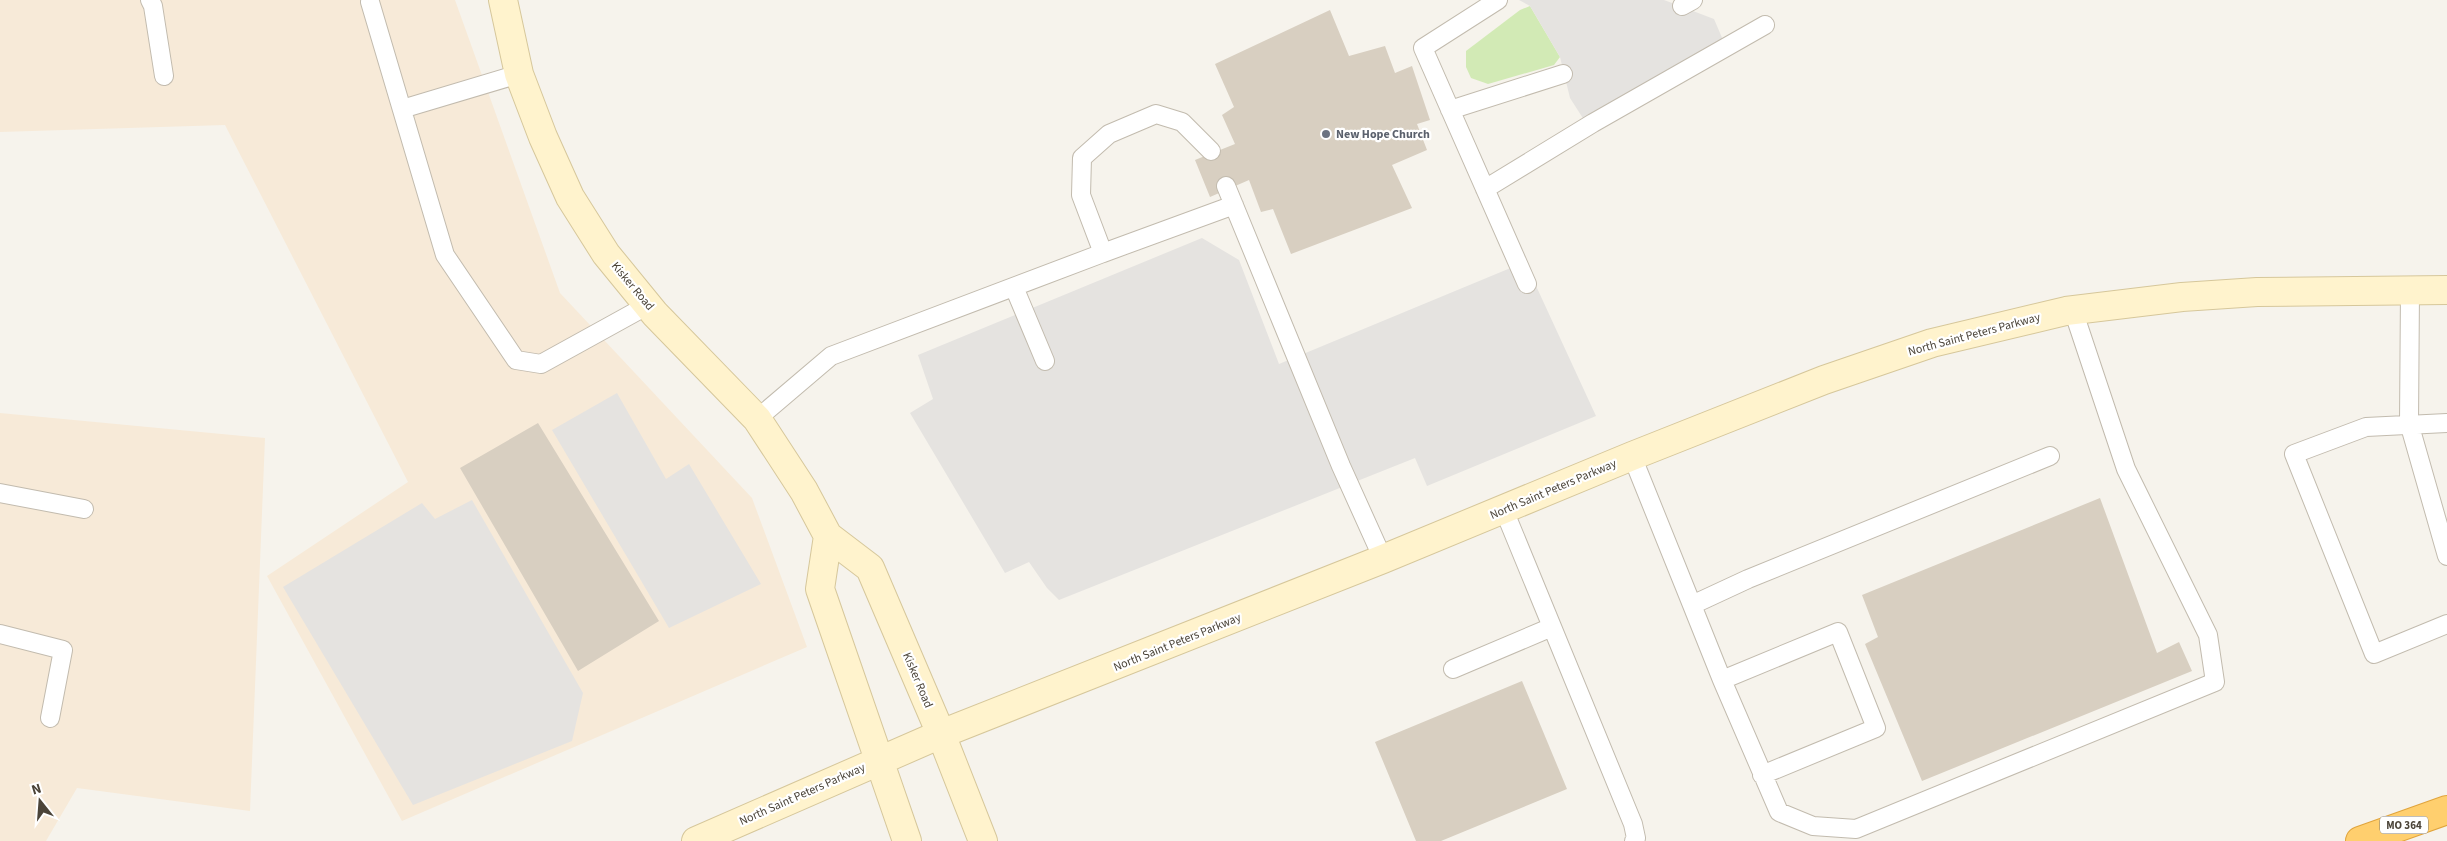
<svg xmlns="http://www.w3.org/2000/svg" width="2447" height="841" font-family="'Source Sans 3',sans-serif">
<rect width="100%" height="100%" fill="#f6f3ec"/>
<path fill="#f7ead8" d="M0,0H455L560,293L752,498L807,647L402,821L267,576L408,482L225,125L0,132Z
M0,413L265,438L250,811L77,788L46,841H0Z"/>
<path fill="#d2eab5" d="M1530,6L1560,57L1554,65L1488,84L1471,78L1466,67V51L1520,10Z"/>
<path fill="#e5e3e0" d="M1519,0H1664L1714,19L1723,40L1586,123L1570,98L1560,57L1530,6Z
M1202,238L1239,260L1279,364L1525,262L1596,416L1427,486L1415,458L1059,600L1047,588L1029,562L1005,573L910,413L933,399L918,355Z
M617,393L666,479L689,464L761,584L669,628L552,430Z
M472,500L583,693L572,741L413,805L283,587L422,503L435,519Z"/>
<path fill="#d8cfc1" d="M1330,10L1349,56L1385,46L1395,73L1412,66L1430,120L1417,124L1427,150L1392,165L1412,208L1291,254L1273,209L1261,212L1249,180L1210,197L1195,160L1235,144L1222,115L1234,107L1215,64Z
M538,423L659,621L578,671L460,468Z
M2100,498L2157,653L2179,642L2192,671L1922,781L1865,644L1878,637L1862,595Z
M1522,681L1567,789L1441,841H1416L1375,742Z"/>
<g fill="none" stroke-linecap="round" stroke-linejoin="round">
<defs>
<path id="service" d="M150,0L153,6L164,76
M1498,0L1423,48L1527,284
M370,2L445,255L516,360L541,364L648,305
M1682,6L1693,0
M402,109L519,74
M1450,110L1563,74
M1226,186L1341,466L1383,559
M1485,189L1593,123L1765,25
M1103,253L1234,205
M1014,287L1045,361
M2410,290L2409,423L2447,556
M757,419L831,356L1103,253L1081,195L1082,158L1109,134L1156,114L1182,122L1211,151
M2447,423L2366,427L2294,454L2374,654L2447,624
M1632,456L1692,605L1748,579L2050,456
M0,493L84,509
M1504,510L1633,824L1636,838L1634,841
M1692,605L1722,680L1838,632L1876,728L1762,775
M0,634L63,650L50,718
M1453,669L1552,627
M1722,680L1779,812L1813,826L1856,829L2215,682L2208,635L2126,469L2073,310"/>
<path id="secondary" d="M503,0L519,74L543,137L570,197L606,254L655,314L757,419L804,491L828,536L870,568L941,734L983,841
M828,536L820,589L907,841
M696,841L941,734L1383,559L1632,456L1824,380L1932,343L2066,311L2182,297L2257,292L2447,290"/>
<path id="motorway" d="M2360,841L2447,810"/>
</defs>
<use href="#service" stroke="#c2bbae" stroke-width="20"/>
<use href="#secondary" stroke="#d6c79b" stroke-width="30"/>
<use href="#motorway" stroke="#e0a43c" stroke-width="30"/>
<use href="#service" stroke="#fff" stroke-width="18"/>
<use href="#secondary" stroke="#fff3cd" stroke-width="28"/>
<use href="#motorway" stroke="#ffcf6e" stroke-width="28"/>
</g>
<circle fill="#6b7280" stroke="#fff" stroke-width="2" cx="1326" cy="134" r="5"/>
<g text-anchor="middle" stroke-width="4.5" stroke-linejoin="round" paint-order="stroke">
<rect fill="#fff" stroke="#817c74" stroke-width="1" x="2380" y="816.5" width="48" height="17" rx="4"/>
<g font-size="11" font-weight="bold" fill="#4b4439">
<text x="2404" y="829">MO 364</text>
</g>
<g font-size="12" font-weight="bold" fill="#5b616d" stroke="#fff" text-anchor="start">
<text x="1336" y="138">New Hope Church</text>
</g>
<g font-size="12" fill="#4b4439" stroke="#fff">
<text transform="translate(633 286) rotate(50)" y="4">Kisker Road</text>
<text transform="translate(1974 334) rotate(-15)" y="4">North Saint Peters Parkway</text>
<text transform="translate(1553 489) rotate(-23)" y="4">North Saint Peters Parkway</text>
<text transform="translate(1177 642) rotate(-22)" y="4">North Saint Peters Parkway</text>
<text transform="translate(918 680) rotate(67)" y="4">Kisker Road</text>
<text transform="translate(802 794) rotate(-24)" y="4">North Saint Peters Parkway</text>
</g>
</g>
<g transform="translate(40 801) rotate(343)" stroke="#ffffff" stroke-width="4" paint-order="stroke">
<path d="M0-4L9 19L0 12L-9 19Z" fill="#4b4439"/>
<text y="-8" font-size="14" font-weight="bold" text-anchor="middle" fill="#4b4439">N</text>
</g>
</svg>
